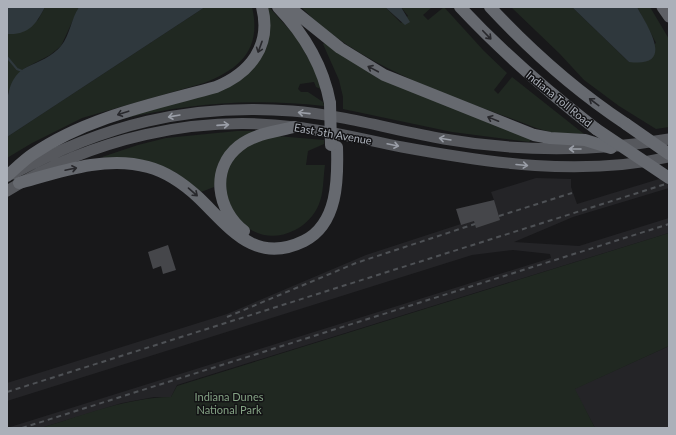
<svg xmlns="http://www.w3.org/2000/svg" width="676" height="435" font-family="Lato,sans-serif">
<rect width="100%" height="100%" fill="#18181a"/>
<path fill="#242427" d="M669,176V188L573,217L514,242L579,246L669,218V233L177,385L171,397H154L122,403L41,428H7L551,258L550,254L513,250L472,255L7,401V383L227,314L366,255L461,224L494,200L491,192L536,178L571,179V187L577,204Z
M669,346V428H595L574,389Z"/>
<path fill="#202821" d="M45,7H79L61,46L50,55L25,68L15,78L7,95V31L8,34L38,20Z
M205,7H252C262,49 240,69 204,83L82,118L32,143L7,158V137Z
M266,7H269L297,38L315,71L321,89L316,87L314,82L300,84L298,89L301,92H308L323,102L324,106C252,98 192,103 121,119L212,92L254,65Z
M301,7H385L401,23L408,16L401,7H432L423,15L428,20L444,7L484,51L507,73L494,90L498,94L512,77L584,134L554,133L536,128C454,96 364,71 301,7Z
M511,7H572L629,62L656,43L637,7H650L669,39V127L656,129L619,106L584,80L560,54Z
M325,43L532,139L529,142L452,132L343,109V97L339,80L323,44Z
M237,131H256L218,164L214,187L201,192L175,172L153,163L102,157L138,145L166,138Z
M277,136L324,140V144L308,151L306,165H325C323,178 324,192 319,204C315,215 305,225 295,230C238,259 197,171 251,143C258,139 269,138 277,136Z
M669,233V346L575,389L595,428H41C84,415 126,398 171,397L177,386Z"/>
<path fill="#2f383d" d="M7,7H45C36,24 29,35 8,34L7,31Z
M79,7H205L7,137C7,115 2,79 27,67C38,62 53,56 61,46C70,35 71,19 79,7Z
M385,7H401L410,22L405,25Z
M572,7H637C648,27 676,68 629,62Z"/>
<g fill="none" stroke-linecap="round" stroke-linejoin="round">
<path stroke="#2f383d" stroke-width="2" d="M7,57L17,69L22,71"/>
</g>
<path fill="#45464a" d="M494,200L500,220L476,228L474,221L461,225L456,209Z
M168,245L176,270L163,274L161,266L153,269L148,252Z"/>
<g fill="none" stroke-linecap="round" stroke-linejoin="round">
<path stroke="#56585d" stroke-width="11" d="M13,174C103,125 189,103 292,111C343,115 393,130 444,139C519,152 594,152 669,139
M7,191C91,139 196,114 295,127C331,131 366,140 402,147C489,163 581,177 669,157"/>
<path stroke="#5e6066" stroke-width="11" d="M662,7L669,17"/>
<path stroke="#66696f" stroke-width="12" d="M278,7C305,35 323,65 330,103
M289,7L340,48L384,75L534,135L550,138L585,140L611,148
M460,7C502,52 547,91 596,129
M490,7C531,51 576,91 626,124
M7,176C15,169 24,160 33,154C87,117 154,104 216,87C250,73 272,46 262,7
M19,183C59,172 106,155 148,167C167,172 184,184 199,198C230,228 255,265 304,241C338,224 338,179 337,147
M244,231C217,210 210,169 239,146C254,134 276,131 294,127"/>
<path stroke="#4e5155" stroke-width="2" stroke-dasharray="5 4" stroke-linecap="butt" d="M499,216L572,193
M227,317L356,263L475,224
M7,392L669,183
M22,428L669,224"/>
<path stroke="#66696f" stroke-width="12" d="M330,103L331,145
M626,124L669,154
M596,129L669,178"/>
</g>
<defs><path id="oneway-shaft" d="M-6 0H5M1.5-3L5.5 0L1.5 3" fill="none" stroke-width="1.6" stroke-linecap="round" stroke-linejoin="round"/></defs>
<g stroke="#28282c">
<use href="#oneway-shaft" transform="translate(487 35) rotate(46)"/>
<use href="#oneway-shaft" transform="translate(260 47) rotate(110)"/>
<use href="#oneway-shaft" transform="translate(373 69) rotate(-152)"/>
<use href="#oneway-shaft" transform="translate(594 102) rotate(-143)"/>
<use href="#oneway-shaft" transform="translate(123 113) rotate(162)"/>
<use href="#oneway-shaft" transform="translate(493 119) rotate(-158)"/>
<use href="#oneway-shaft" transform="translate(71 169) rotate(-12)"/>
<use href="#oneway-shaft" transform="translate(193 192) rotate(41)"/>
</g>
<g stroke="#9a9ea7">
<use href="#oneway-shaft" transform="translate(304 113) rotate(-174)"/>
<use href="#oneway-shaft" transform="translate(174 116) rotate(170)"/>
<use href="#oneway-shaft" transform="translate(223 125) rotate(-4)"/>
<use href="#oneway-shaft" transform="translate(445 139) rotate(-171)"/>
<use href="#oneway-shaft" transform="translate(393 145) rotate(12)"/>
<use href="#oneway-shaft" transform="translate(575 149) rotate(180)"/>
<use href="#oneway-shaft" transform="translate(522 165) rotate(5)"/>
</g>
<g text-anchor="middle" stroke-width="3" stroke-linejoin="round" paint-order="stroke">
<g font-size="11" fill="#abb0b9" stroke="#131315">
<text transform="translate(559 99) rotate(39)" y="4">Indiana Toll Road</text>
<text transform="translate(333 134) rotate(10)" y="4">East 5th Avenue</text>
</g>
<g font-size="11" fill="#84a284" stroke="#131315">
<text x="229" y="401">Indiana Dunes<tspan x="229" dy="13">National Park</tspan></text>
</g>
</g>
<rect width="676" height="435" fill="none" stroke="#abb0b9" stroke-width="16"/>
</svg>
